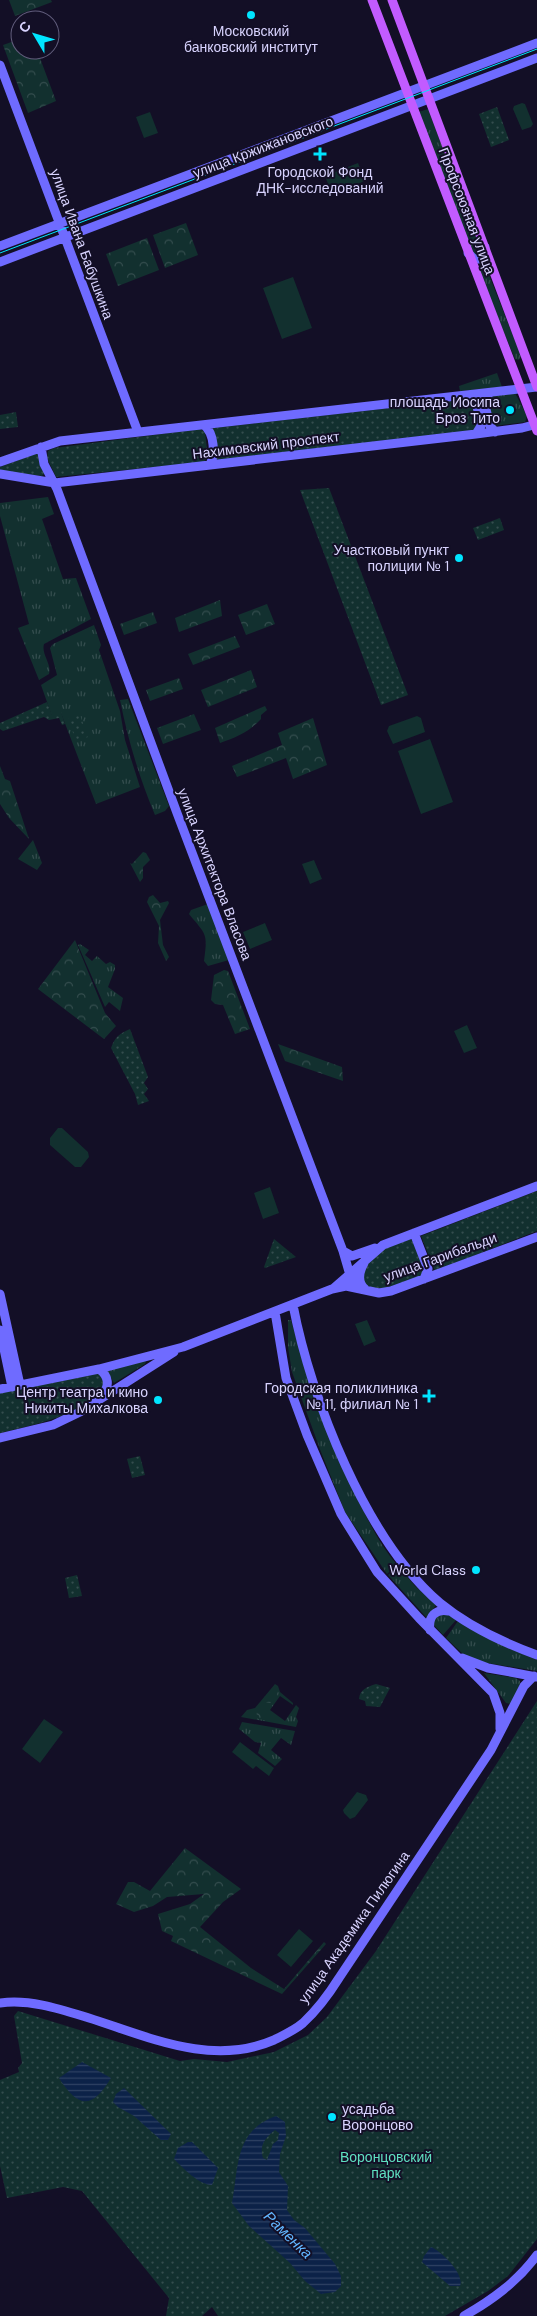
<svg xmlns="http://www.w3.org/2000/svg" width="537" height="2316" font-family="'DM Sans',sans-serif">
<defs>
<pattern id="grass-tufts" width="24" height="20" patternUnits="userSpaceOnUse" patternTransform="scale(1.25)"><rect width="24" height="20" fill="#12302f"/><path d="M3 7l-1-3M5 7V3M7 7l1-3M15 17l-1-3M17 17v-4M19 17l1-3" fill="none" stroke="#344d4e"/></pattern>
<pattern id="forest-crowns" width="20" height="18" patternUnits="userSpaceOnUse" patternTransform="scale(1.25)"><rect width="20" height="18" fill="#12302f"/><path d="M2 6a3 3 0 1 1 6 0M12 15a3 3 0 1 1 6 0" fill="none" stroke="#344d4e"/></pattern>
<pattern id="park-dots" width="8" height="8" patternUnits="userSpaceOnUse" patternTransform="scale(1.25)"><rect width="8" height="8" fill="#12302f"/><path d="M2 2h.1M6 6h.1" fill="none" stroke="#344d4e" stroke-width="1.8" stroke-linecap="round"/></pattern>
<pattern id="water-rules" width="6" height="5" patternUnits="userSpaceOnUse" patternTransform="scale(1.25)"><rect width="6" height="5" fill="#0c2248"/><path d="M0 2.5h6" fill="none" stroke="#2f4163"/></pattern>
</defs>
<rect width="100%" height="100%" fill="#130f26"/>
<path fill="url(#grass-tufts)" d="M428,109L482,252L474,257L419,112Z
M485,265L521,356L519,360L515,359L478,270L481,266Z
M497,373L502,387L460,391L459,386Z
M515,393L527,416L525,422L493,426L485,402L490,397Z
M48,497L54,514L42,519L63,579L76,578L91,619L44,644C41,654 52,664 49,674L39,680L18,628L29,624L0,516V503Z
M94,625L101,645L99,650L120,711L125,740L140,787L96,804L61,713L52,716L41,685L57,675L50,648L53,644Z
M128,699L169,806L165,811L155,815C139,777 128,740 120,700Z
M33,840L42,863L37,870L18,859Z
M208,904L229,960L208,966L204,961C208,932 206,935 189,914L191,910Z
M80,944L89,950L85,955L92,961L97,956L106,964L110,962L115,965V969L108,987L123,998L120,1011L109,1002L105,1007L78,945Z
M288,1320H291C306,1375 325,1426 349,1478C362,1508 375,1539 397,1565L387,1574L345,1512L321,1452L292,1372L288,1347Z
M146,1361L145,1364L114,1383L106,1369Z
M398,1566L415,1586L436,1605L427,1618L388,1575Z
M446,1613L456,1620L443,1635L433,1624L435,1615Z
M458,1621L503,1646L537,1660V1671L475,1661L464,1655L446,1638Z
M484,1673L516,1678L520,1681V1685L511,1704L506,1703Z
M275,1684L278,1686L280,1692L293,1703V1705L280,1696L270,1710L285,1721L296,1705L299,1708L296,1717L298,1721L296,1727L241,1717L247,1710L255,1708Z
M242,1722L295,1731L291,1745L281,1738L271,1750L282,1759L275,1766L258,1753L261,1743L255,1742L239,1729Z"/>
<path fill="url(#forest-crowns)" d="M9,0H51L52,2L15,16Z
M20,39V50H37L56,101L28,113L3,45Z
M186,223L198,255L165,268L153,235Z
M147,238L159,270L118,286L106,254Z
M220,600L222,616L179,632L175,618Z
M267,604L275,624L246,635L238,615Z
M153,612L157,623L124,635L120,624Z
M235,636L240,647L193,665L188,654Z
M251,670L257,687L208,707L201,690Z
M179,678L183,689L150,701L146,690Z
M265,706L267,710L261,715V719C249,732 237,737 220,743L215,728Z
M194,714L201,730L163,744L157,728Z
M313,718L327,765L293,779L286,758L237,777L232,766L282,745L278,733Z
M0,766L5,779L10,781L29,839L9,818L0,804Z
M143,852L146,853L150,860L143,867V878L140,882L130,863L132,864Z
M153,895L160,903L168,901L169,903L160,920L163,945L169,957L166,961L158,943L159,926L147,902L149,897Z
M75,940L105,1013L116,1026L104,1039L38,989Z
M224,970L228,971L250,1029L235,1034L223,1005L215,1004L211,1000L214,975Z
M278,1044L342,1067L343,1081L285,1061Z
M275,1686L280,1695L270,1703L264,1702L262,1709L272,1713L277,1720L267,1721L255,1718L257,1714L255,1711Z
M185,1848L241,1889L223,1902L200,1927L251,1968L284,1989L324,1942L326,1944L282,1994L171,1941L173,1936L162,1931L158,1914L190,1904L204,1894L167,1897L153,1906L134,1912L116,1904L128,1882H134L150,1891Z"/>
<path fill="url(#park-dots)" d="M497,107L509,140L491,147L479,114Z
M470,399L475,407L478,425L475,430L217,460L213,428Z
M16,412L18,427L0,429V415Z
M200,429L205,432L208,458L203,462L56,477L47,458L48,451L54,448Z
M38,453L46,472L42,476L0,471V467Z
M329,488L408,695L381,705L300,490Z
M500,518L504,530L478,540L473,528Z
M47,702L52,715L61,712L65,724L62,725L59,718L49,720L44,717L3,731L0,729V723Z
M80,715L88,737L76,741L68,719Z
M130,1029L148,1077L144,1083L148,1089L144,1094L149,1101L138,1105L135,1094L111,1048C115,1037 119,1034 130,1029Z
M537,1191V1231L435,1271L421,1236Z
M409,1238L412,1240L425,1269L423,1276C404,1283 384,1294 364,1285L362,1273L375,1252Z
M274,1239L296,1257L265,1268L264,1267Z
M100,1373L105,1386C83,1415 34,1425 0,1433V1393Z
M140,1456L145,1475L132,1478L127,1459Z
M77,1575L82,1596L69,1598L65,1578Z
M376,1684L390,1688L380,1707L366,1706L365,1701L359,1699C360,1689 367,1687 376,1684Z
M537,1701V2239L508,2276L488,2291L445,2316H218L212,2307L202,2316H166L169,2298L82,2191L63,2187L7,2198L0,2166V2080L19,2072L18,2068L22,2063L14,2016L18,2011L180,2061L194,2059L227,2062L274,2052L308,2035L327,2017L376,1951Z"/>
<path fill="#12302f" d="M522,103L525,104L533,124L531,127L522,130L513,109L514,106Z
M150,112L158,133L144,138L136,117Z
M358,163L365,181L332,194L325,176Z
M293,277L312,328L282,339L263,288Z
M417,716L421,718L425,732L393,744L387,731L389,726Z
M430,739L453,802L421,814L398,751Z
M314,860L322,879L310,884L302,864Z
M265,923L272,940L250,949L243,932Z
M467,1025L477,1048L464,1053L454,1031Z
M58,1128H62L88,1152L89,1157L81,1167H75L50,1145V1138Z
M270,1187L279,1213L263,1219L254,1193Z
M367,1320L376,1341L364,1346L355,1324Z
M44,1719L63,1732L40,1763L22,1749Z
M240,1742L274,1768L269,1776L256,1766L253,1769L232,1752Z
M357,1792L366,1795L368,1800L355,1817L350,1819L344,1813L343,1810Z
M299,1929L313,1941L291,1967L277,1955Z"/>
<path fill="url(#water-rules)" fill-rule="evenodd" d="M82,2062L111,2078C93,2108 79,2110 59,2078Z
M124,2088L171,2134L168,2140H161L134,2116L118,2107L113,2102L116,2094Z
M276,2116L285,2122L286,2136L280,2154L279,2172L288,2186L287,2210L294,2220L305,2228L335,2264L341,2276V2286L335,2292L321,2294L305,2281L290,2263L249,2226L232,2203C239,2167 234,2131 276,2116ZM275,2130L279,2133L278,2140L273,2144L267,2160L263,2158C259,2145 265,2138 275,2130Z
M188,2142H192L218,2168L212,2185C199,2185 183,2168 174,2159L178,2148Z
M431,2247C441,2251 465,2274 460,2286H450L422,2262L424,2256Z"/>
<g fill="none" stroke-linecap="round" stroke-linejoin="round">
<path stroke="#6f6bff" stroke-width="9" d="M0,65L138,432
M0,246L537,43
M468,253L474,259H479L484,254L485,247
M0,262L537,58
M489,394L484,401L490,426L495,432
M470,396L476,401L481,426L476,434
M204,425C215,434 215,454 210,465
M41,447L44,464L57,489L177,813L343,1251L350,1275L357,1288
M0,462L60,441L537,387
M0,474L55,483L476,434L522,428L537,424
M414,1233L428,1269L424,1279
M343,1251L352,1256L375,1248
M364,1263C359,1272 357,1282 365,1289
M334,1288L383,1245L537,1186
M0,1294L20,1385
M293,1305C311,1399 366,1540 440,1603C468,1626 504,1643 537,1655
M275,1312L286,1378L307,1435L341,1514L377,1572L419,1618L493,1693L500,1713V1729
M0,1330L12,1387
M99,1369C109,1376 110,1386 102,1395
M0,1389L99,1369L183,1347L332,1289L346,1286L379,1293L391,1291L537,1237
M0,1438L53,1425L80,1412L174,1352
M430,1630C428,1617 435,1608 449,1611
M462,1658L488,1668L537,1677
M0,2003C31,1999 60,2009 89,2018C149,2037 212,2067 274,2040C284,2035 295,2030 303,2023C317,2010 329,1994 339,1978L491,1750L524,1686L534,1676
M464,2316C492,2300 517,2282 537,2255"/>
<path stroke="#c25bff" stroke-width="9" d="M372,0L537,431
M392,0L537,387"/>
<path stroke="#00e5ff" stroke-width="1" d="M0,253L537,49"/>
</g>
<g fill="#00e5ff" stroke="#130f26" stroke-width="2">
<circle cx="251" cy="15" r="5"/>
<path d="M317.5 146.5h5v5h5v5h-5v5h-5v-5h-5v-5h5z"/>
<circle cx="510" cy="410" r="5"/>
<circle cx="459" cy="558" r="5"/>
<path d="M426.5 1388.5h5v5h5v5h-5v5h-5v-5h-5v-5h5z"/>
<circle cx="158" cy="1400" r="5"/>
<circle cx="476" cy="1570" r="5"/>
<circle cx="332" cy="2117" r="5"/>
</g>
<g text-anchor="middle" stroke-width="4" stroke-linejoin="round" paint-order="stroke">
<g font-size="14" fill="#d9d4ff" stroke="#130f26" text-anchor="end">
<text x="251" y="36" text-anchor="middle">Московский<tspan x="251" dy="16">банковский институт</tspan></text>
<text x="320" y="177" text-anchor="middle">Городской Фонд<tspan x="320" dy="16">ДНК-исследований</tspan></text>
<text x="500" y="407">площадь Иосипа<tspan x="500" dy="16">Броз Тито</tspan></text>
<text x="449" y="555">Участковый пункт<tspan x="449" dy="16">полиции № 1</tspan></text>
<text x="418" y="1393">Городская поликлиника<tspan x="418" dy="16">№ 11, филиал № 1</tspan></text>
<text x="148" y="1397">Центр театра и кино<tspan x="148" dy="16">Никиты Михалкова</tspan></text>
<text x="466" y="1575">World Class</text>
<text x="342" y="2114" text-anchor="start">усадьба<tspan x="342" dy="16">Воронцово</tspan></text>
</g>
<g font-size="14" fill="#d9d4ff" stroke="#130f26">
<text transform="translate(263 147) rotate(-21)" y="5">улица Кржижановского</text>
<text transform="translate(467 211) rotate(69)" y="5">Профсоюзная улица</text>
<text transform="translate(82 244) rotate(70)" y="5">улица Ивана Бабушкина</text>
<text transform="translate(266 445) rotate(-7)" y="5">Нахимовский проспект</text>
<text transform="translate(215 874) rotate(69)" y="5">улица Архитектора Власова</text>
<text transform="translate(440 1257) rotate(-20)" y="5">улица Гарибальди</text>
<text transform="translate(354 1927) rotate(-55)" y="5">улица Академика Пилюгина</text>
</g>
<g font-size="14" fill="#5fe0c0" stroke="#130f26">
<text x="386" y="2162">Воронцовский<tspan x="386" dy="16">парк</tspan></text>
</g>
<g font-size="15" font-style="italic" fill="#62b6ff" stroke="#130f26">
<text transform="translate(288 2235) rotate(44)" y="5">Раменка</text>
</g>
</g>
<g transform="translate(35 35) rotate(308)"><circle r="24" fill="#130f26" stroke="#625e7d"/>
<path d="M0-4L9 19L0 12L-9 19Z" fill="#00e5ff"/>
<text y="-8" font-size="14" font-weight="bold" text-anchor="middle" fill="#d9d4ff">С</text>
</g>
</svg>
